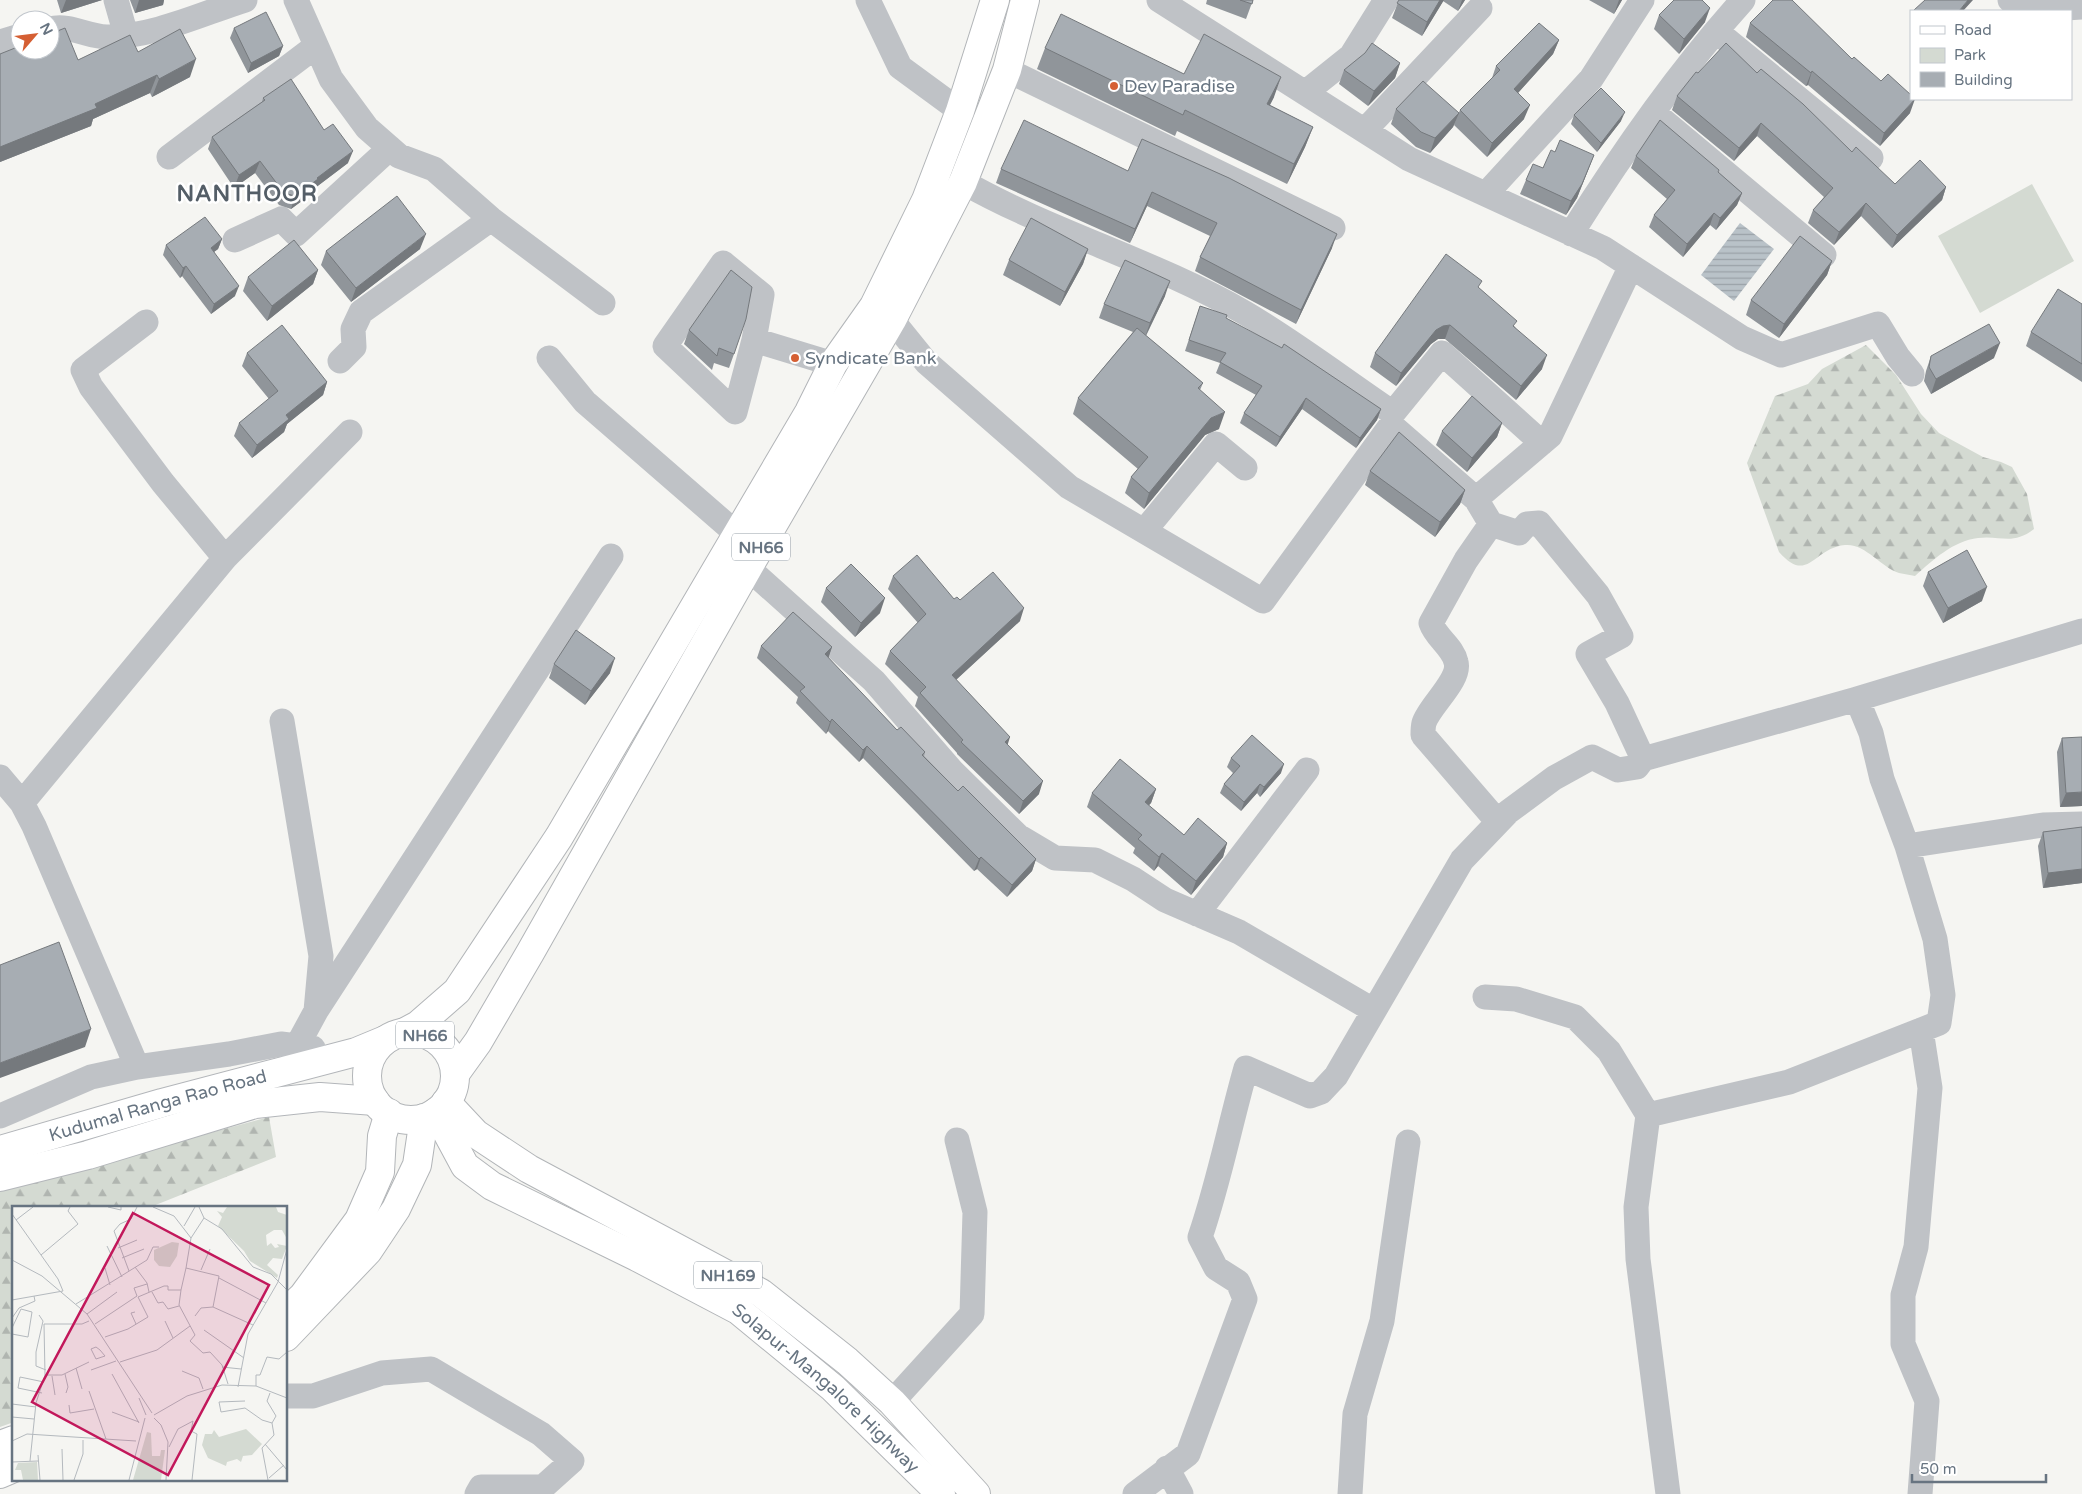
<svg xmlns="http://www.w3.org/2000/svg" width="2082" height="1494" font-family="'Varela Round',sans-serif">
<defs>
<pattern id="forest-firs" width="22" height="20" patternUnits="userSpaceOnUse" patternTransform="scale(1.25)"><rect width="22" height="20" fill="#d4dad2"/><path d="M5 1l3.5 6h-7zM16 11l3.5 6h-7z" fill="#b0b5b0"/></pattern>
<pattern id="water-rules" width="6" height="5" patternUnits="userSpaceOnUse" patternTransform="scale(1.25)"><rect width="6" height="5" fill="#b9c2c8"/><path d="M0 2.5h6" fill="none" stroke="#9aa2a8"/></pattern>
</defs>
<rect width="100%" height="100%" fill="#f5f5f2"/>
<path fill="url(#forest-firs)" d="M1866,345L1896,375L1921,414L1939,433L1983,457L2001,462L2012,467L2027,494L2034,529C2012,546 2001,535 1978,538C1953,541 1933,560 1915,576C1910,575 1904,574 1899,573C1881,567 1865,543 1845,545C1813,548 1808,585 1779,552L1747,463L1775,396L1808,384L1822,369Z
M269,1117L276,1157L148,1208H14V1422L0,1427V1189Z"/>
<path fill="#d4dad2" d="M2032,184L2074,261L1980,313L1938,236Z"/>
<path fill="url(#water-rules)" d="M1740,223L1774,249L1734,301L1701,275Z"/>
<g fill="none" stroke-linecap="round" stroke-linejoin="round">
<defs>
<g id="major">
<path id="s1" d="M0,1150L162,1103L356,1052L385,1040"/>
<path d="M0,1177L88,1155L255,1104L320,1097L375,1101"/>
</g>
<g id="highway">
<path d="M405,1032L418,1025L457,991L559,837L809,412L833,364L874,306L926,200L960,111L995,0"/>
<circle cx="411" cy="1076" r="44"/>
<path d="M455,1074L478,1042L530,953L748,568L892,320L963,182L1007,70L1025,0"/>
<path d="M446,1102L476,1134L529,1169L761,1293L847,1361L892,1402L976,1494"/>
<path id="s2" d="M436,1112L465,1166L492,1186L637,1257L738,1310L833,1388L941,1494"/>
<path d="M289,1309L303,1296L359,1220L380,1172L382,1136L389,1113"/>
<path d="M286,1337L368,1251L396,1209L417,1165L424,1118"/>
<path d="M0,1445L14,1440"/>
<path d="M0,1474L14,1468"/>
</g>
</defs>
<use href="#major" stroke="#b3b6ba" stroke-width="30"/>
<use href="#highway" stroke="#b2b5b8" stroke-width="30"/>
<path stroke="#bfc2c6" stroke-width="25" d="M116,0L126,35
M296,0L331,79L367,128L399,156L434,169L491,219L603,303
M868,0L900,67L960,111
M1159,0L1409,159L1603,248L1742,338L1781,355L1878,324L1898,357L1912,374
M2010,0L2021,11L2082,7
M50,29C70,24 87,37 107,37C153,37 201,14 245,0
M1716,31L1871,158
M0,42L20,36
M1007,70L1333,228
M1306,92L1351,56L1386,0
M1653,112L1824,255
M1365,130L1480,8
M169,157L316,46
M963,182C1053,233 1155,261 1245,313C1296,343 1344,380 1393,413L1442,353L1542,443
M1486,194L1591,79L1642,0
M1571,234C1623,151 1678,72 1743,0
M235,240L281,219L296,234L390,148
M723,263L762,295L754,340L735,412L665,346Z
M892,320L926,362L1069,487L1263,601L1391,425L1476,499L1491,524L1519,533L1527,524L1539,523L1598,595L1621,636L1588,654L1617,703L1643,759L1637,767L1618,770L1592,757L1554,778L1508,812L1462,860L1336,1076L1321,1092L1310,1096L1246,1068C1230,1124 1219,1182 1200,1237L1216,1268L1238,1282L1245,1299L1188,1454L1135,1494
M146,322L83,370L91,387L163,483L225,558
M754,340L833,364
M549,358L585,402L737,534
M340,361L354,347L353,329L361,312L491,219
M1476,499L1550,436L1631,266
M1491,524L1466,560L1431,623C1436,638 1453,647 1456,662C1461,680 1429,706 1424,723C1423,727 1423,731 1423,735L1498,822
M1145,530L1216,444L1245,468
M748,568L874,681L952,771L1018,836L1055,858L1095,860L1133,879L1165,900L1239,932L1373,1010
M282,721L321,956L316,1011L297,1046
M1643,759L1857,699
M0,777L22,803L34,826L137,1067
M22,803L225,558L350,432
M1907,846L2043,825L2082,824
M1197,914L1307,770
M1485,997L1516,999L1575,1017L1609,1051L1648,1115L1636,1207L1638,1259L1668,1494
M316,1011L611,556
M1648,1115L1789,1082L1939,1023L1943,995L1935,939L1907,846L1882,779L1871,733L1857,699L2082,631
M0,1116L91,1077L137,1067L229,1054L281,1044L313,1048L315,1063
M286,1396H313L382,1373L431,1369L541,1434L572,1461L543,1487H481L477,1494
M892,1402L972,1314L975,1212L957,1140
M1167,1468L1181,1494
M1350,1494L1355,1414L1382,1321L1408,1142
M1920,1494L1927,1401L1903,1344V1295L1916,1247L1930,1088L1921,1030"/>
<use href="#major" stroke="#fff" stroke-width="28"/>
<use href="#highway" stroke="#fff" stroke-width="28"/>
</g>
<path fill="#90959a" d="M57,0H102L61,13Z
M130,0H164L163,5L135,13Z
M1207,0H1253L1246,19L1206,4Z
M1399,0H1465L1458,11L1443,1L1422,36L1392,18Z
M1589,0H1622L1614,14Z
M1659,15L1705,22L1679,54L1654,29Z
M1750,23L1910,113L1880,146L1808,85L1806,86L1746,37Z
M234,28L283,46L279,56L248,73L230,38Z
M1559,40L1553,54L1518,93L1524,119L1487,157L1454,125L1460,110L1492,78L1496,66Z
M1045,48L1184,74L1274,97L1270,105L1313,127L1305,147L1287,184L1177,131L1175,136L1037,69Z
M138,52L190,77L152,97L150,93L93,119L91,126L0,162V54L78,60Z
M1400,63L1395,78L1368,106L1339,84L1344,70Z
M1698,73H1757L1852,152L1895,184L1946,187L1942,200L1892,248L1861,216L1834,245L1808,223L1813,210L1824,197L1757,136L1734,161L1672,110L1677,96Z
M263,98L324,130L348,163L315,188L314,192L291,209L279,205L255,173L234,188L208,149L212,137L262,102Z
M1396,109L1459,113L1453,127L1430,153L1416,147L1391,124Z
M1574,115L1621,121L1597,152L1571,124Z
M1555,152L1594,155L1577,198L1566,215L1520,194L1526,180L1543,168Z
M1636,156L1718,172L1742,193L1737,205L1716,230L1710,225L1683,257L1649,227L1654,215L1667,199L1631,168Z
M1001,169L1128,171L1332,248L1296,324L1195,271L1200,257L1210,236L1147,206L1130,243L996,183Z
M222,239L218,249L214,252L235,296L211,314L182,276L180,278L163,255L166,245Z
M420,249L351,302L321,265L326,251Z
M1088,249L1083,264L1060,306L1003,275L1009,260Z
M1832,261L1827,275L1779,338L1746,315L1751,300Z
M318,270L313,284L267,321L243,291L248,277Z
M1479,288L1515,327L1542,369L1516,400L1445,339H1438L1431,344L1396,386L1370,367L1375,353Z
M1165,296L1146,336L1203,383L1200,390L1219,429L1205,435L1144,509L1125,493L1131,477L1138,469L1073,414L1078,398L1133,332L1099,318L1104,304Z
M2082,304V382L2026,346L2031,332Z
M1200,306L1226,318L1381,409L1377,420L1356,448L1302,409L1276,447L1240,423L1244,413L1256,395L1216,373L1220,363L1185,351Z
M689,330L734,354L729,368L714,363L712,370L684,344Z
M247,353L327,382L323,395L287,424L284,432L252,458L234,436L239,423L269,399L242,366Z
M1931,356L1994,358L1931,394L1924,381L1926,371Z
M1502,423L1497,437L1467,472L1436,445L1442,431Z
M1370,471L1465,490L1460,504L1435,537L1365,485Z
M1928,572L1982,601L1943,623L1923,586Z
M893,576L954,599L1020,621L956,680L1008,745L1039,794L1019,814L957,754V753L915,706L918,697L885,664L890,651L918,623L888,589Z
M826,588L880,613L855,637L821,602Z
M761,646L832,647L828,658L897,730L925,752L924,756L958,791L1036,859L1032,871L1007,897L977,869L974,871L863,758L859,762L828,731L826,734L796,703L798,697L757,658Z
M554,664L610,673L585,705L549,678Z
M2062,738L2082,806L2060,807L2057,752Z
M1231,758L1281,773L1260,797L1257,793L1241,811L1220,793L1224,784L1233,773L1227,767Z
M1156,789L1151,803L1148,805L1184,835L1227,843L1223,857L1191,895L1158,866L1154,871L1133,853L1135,848L1087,807L1092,793Z
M2082,827V883L2043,888L2038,846L2043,832Z"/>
<path fill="#75797d" d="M66,0H102L61,13Z
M139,0H164L163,5L135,13Z
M1440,0H1444L1422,36L1427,22Z
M1462,0H1465L1458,11Z
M1619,0H1622L1614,14Z
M1968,0H1973L1963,11H1959Z
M1710,8L1705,22L1679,54L1684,39Z
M1559,40L1553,54L1508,104L1514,89Z
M283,46L279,56L248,73L251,63Z
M196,59L190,77L152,97L159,79Z
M1400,63L1395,78L1368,106L1374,91Z
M1812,71L1808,85L1806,86L1811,73Z
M157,75L150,93L93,119L91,126L0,162V147Z
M1281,77L1274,97L1260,124L1267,104Z
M1915,99L1910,113L1880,146L1884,133Z
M1530,105L1524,119L1487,157L1492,143Z
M1625,112L1621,121L1597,152L1601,143Z
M1459,113L1453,127L1430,153L1435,138Z
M1761,123L1757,136L1734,161L1739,148Z
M1313,127L1305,147L1287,184L1294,164Z
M353,151L348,163L315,188L314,192L291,209L295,196L317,178Z
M1594,155L1577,198L1566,215L1571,201Z
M260,161L255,173L234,188L239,175Z
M1946,187L1942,200L1892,248L1897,235Z
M1152,192L1147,206L1130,243L1135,229Z
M1742,193L1737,205L1716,230L1720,218Z
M1866,203L1861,216L1834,245L1839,232Z
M1714,213L1710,225L1683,257L1687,244Z
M426,234L420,249L351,302L356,288Z
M1337,234L1332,248L1296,324L1301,310Z
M222,239L218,249L207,257L211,248Z
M1088,249L1083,264L1060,306L1065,292Z
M1832,261L1827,275L1779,338L1784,324Z
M186,266L182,276L180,278L183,268Z
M318,270L313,284L267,321L272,306Z
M1170,281L1165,296L1145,337L1150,323Z
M239,286L235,296L211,314L214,304Z
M1450,325L1445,339H1438L1431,344L1396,386L1401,373L1436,330L1443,326Z
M2000,343L1994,358L1931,394L1936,379Z
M1547,355L1542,369L1516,400L1521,386Z
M327,382L323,395L287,424L284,432L252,458L257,445L286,415Z
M1306,398L1302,409L1276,447L1280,437Z
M1381,409L1377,420L1356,448L1360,438Z
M1225,412L1219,429L1205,435L1144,509L1149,493L1211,418Z
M1502,423L1497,437L1467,472L1472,458Z
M1465,490L1460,504L1435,537L1440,522Z
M1987,587L1982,601L1943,623L1948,608Z
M885,598L880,613L855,637L861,623Z
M1024,608L1020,621L947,688L952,675Z
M832,647L828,659L825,654Z
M615,658L610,673L585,705L591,691Z
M832,719L828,731L826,734L830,722Z
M1010,737L1006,750L1005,742Z
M867,746L863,758L859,762L863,750Z
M1284,764L1281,773L1260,797L1264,787Z
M1043,781L1039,794L1019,814L1023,801Z
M1260,784L1257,793L1241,811L1244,802Z
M1156,789L1151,803L1140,816L1145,802Z
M2082,792V806L2060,807L2066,793Z
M1227,843L1223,857L1191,895L1196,881Z
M1162,853L1158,866L1154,871L1159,857Z
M981,857L977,869L974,871L979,859Z
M1036,859L1032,871L1007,897L1012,885Z
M2082,869V883L2043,888L2048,873Z
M91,1029L85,1047L0,1078V1063Z"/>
<path fill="#a7adb3" stroke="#75797d" d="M1240,0H1253L1252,4Z
M1399,0H1440L1427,22L1397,3Z
M1674,0H1702L1710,8L1684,39L1659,15Z
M1773,0H1792L1852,59L1854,57L1881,81L1888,74L1911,95V99H1915L1884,133L1812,71L1811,73L1750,23Z
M1925,0H1968L1959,11H1915L1914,10Z
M266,12L283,46L251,63L234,28Z
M1061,14L1184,74L1204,34L1281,77L1267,104L1313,127L1294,164L1185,110L1183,115L1045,48Z
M1539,23L1559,40L1514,89L1530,105L1492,143L1460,110L1500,70L1496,66Z
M65,28L78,60L130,35L138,52L180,29L196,59L159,79L157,75L95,104L97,108L0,147V54L20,46V50H50V34Z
M1372,43L1400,63L1374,91L1344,70L1365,53Z
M1726,43L1757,73L1761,69L1803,104L1852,152L1856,147L1895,184L1920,160L1946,187L1897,235L1866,203L1839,232L1813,210L1833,188L1761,123L1739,148L1677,96L1696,72L1698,73Z
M291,79L324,130L333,124L353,151L317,178L318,179L295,196L284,193L260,161L239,175L212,137L265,100L263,98Z
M1423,81L1459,113L1435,138L1421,132L1396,109Z
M1601,88L1625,112L1601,143L1574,115Z
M1024,120L1128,171L1142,139L1229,178L1337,234L1301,310L1200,257L1217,223L1152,192L1135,229L1001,169Z
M1660,120L1719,170L1718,172L1742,193L1720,218L1714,213L1687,244L1654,215L1675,190L1636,156Z
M1560,140L1594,155L1582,184L1571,201L1526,180L1533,164L1543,168L1551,150L1555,152Z
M397,196L426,234L356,288L326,251Z
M205,217L222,239L211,248L239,286L214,304L186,266L183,268L166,245Z
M1031,218L1088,249L1065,292L1009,260Z
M1800,236L1832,261L1784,324L1751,300Z
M294,240L318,270L272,306L248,277Z
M1446,254L1482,281L1478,287L1517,321L1513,326L1547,355L1521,386L1450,325L1443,326L1436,330L1401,373L1375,353Z
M1125,260L1170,281L1150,323L1104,304Z
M731,270L752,287L746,319L734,354L719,348L717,356L689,330Z
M2058,289L2082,304V364L2031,332Z
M1200,306L1227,315L1226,318L1282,348L1284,344L1381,409L1360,438L1306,398L1280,437L1244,413L1262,386L1220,362L1226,353L1189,340Z
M1989,324L2000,343L1936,379L1929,367L1931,356Z
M282,325L327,382L286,415L289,419L257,445L239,423L278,391L247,353Z
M1137,328L1203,383L1198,388L1225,412L1211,418L1149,493L1131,477L1148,457L1078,398Z
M1472,396L1502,423L1472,458L1442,431Z
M1399,432L1465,490L1440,522L1370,471Z
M1967,550L1987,587L1948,608L1928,572Z
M917,555L954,599L957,597L960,600L993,572L1024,608L952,675L1010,737L1005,742L1043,781L1023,801L961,742L963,740L920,693L926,687L890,651L926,614L893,576Z
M851,564L885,598L861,623L826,588Z
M793,612L832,647L825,654L897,730L901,727L925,752L922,755L958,791L963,786L1036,859L1012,885L981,857L979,859L867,746L863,750L832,719L830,722L800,691L805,687L761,646Z
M576,630L615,658L591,691L554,664Z
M1252,735L1284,764L1264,787L1260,784L1244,802L1224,784L1240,766L1231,758Z
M2082,737V792L2066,793L2062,738Z
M1120,759L1156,789L1145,802L1184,835L1198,818L1227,843L1196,881L1162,853L1159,857L1138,839L1142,835L1092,793Z
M2082,827V869L2048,873L2043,832Z
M59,942L91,1029L0,1063V965Z"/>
<g fill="#d55f33" stroke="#fff" stroke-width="2">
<circle cx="1114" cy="86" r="5"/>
<circle cx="795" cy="358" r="5"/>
</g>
<g text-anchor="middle" stroke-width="5" stroke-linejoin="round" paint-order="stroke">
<g fill="#fff" stroke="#959ea7" stroke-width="1">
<rect x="732" y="533.5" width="58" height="27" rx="4"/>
<rect x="396" y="1021.5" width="58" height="27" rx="4"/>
<rect x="694" y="1261.5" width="68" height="27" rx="4"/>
</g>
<g font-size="16" font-weight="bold" fill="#677481">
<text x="761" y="553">NH66</text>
<text x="425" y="1041">NH66</text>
<text x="728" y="1281">NH169</text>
</g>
<g font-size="18" fill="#677481" stroke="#fff" text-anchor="start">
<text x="1124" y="92">Dev Paradise</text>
<text x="805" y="364">Syndicate Bank</text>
</g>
<g font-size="18" fill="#677481" stroke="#fff">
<text dy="6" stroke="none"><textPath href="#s1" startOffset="164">Kudumal Ranga Rao Road</textPath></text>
<text dy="6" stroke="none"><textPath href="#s2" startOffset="488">Solapur-Mangalore Highway</textPath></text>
</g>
<g font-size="22" font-weight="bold" letter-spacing="1" fill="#545e67" stroke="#fff">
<text x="247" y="201">NANTHOOR</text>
</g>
</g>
<g transform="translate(12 1206)">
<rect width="275" height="275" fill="#f5f5f2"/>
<path d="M215,1H264L266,6L275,9V33L270,24H262L254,29L255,40L259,37L263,42L267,41L265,38L275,40L270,53L261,52L255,59L266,69L265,72L238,55L232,45L206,20L210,11L205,5L211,7ZM160,36L167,37L165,50L158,61L147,60L142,54V44ZM234,223L250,238L240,249L231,250L229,256L225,253L215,256L214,260L196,252L190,239L193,228H200L202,224L207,231ZM135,226L139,227L140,250H148L149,244H153L149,274H121ZM25,256L26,274H11L9,264H3L6,257Z" fill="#d4dad2"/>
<path fill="none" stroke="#b4b9be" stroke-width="1" d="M96,1L109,4V1M141,1L162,10L179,32L192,12M187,1L192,12L210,23L241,61L259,68L275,84M0,8L46,73L51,85L0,94M4,14L21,1M172,20L183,1M179,32L174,62L207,70L201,101M95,40L110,71M106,42L125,34M29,49L66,18L56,5L58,1M110,52L132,43M0,54L30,70L75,108L140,207M123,61L135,77L137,86M93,62L98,79M189,64L198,43M117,65L102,25L108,18L119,13L125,1M207,72L254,97M169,84L174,62M140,86L146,97L151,96L156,103L167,100M64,98L135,54L141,41H147M123,106L119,107L124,118M75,108L105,86M27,109L31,115L24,146V160L34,164M183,110L189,102L201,101L241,119M0,112L7,102L23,95L22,90M153,115L161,132M83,118L125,90L122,82L135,78M0,122L9,103L20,106L16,131L0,128M192,124L232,152M93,131L116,123L136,111L126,91L152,80H156V84H169L167,99L183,129L178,135L191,147L198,146L210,159L216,178M84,141L88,144L93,150L84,153L79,143ZM108,156L145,144L178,120M210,161L229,163M64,162L70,183M79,164L104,155M170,165L187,172L191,183M53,168L56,181L54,187M100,168L127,217M33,169L32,118H70L77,115M40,170L43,189M244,180V169H248L255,151L267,153L275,146M226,181L236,128L266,76L275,43M77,185L94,233M30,187L6,182L8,171L32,176M127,192L134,209M233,195L207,196L209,206L233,202L250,214L260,217M0,198L24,201M57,199L58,207L82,203M100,206L127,216M142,209L175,190L210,179L244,180L275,192M0,211L22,213M142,212L149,219L156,236L154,274M0,235L15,228L124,235M253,238L275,264M157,241L166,223L181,215L179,225L185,228L180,274M50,243L51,274M26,249L28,274M18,255L24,197L33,169H50L77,156M0,256L26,255M257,272L272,259M62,274L71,248V234M117,274L133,212M256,274L250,242L262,229L260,217L264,210L255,195L258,187"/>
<path fill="#c2185b" fill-opacity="0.15" stroke="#c2185b" stroke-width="2.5" d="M121,7L257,79L156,269L20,196Z"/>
<rect width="275" height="275" fill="none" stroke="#677481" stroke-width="2.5"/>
</g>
<rect x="1910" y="10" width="162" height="90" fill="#ffffff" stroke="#c2c7cd"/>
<rect x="1920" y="26" width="25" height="8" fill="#ffffff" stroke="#c2c7cd"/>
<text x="1954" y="35" font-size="15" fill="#677481">Road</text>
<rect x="1920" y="48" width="25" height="15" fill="#d4dad2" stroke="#c2c7cd"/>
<text x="1954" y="60" font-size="15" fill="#677481">Park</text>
<rect x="1920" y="72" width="25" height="15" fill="#a7adb3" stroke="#c2c7cd"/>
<text x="1954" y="85" font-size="15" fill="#677481">Building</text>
<g transform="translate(35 35) rotate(62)"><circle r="24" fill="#ffffff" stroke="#c2c7cd"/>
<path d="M0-4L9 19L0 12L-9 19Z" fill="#d55f33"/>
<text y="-8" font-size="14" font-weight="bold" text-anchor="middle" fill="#677481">N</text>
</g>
<path d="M1912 1474v8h134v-8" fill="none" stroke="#677481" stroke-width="2.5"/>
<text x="1920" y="1474" font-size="15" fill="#677481" stroke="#ffffff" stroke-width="4" paint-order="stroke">50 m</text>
</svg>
